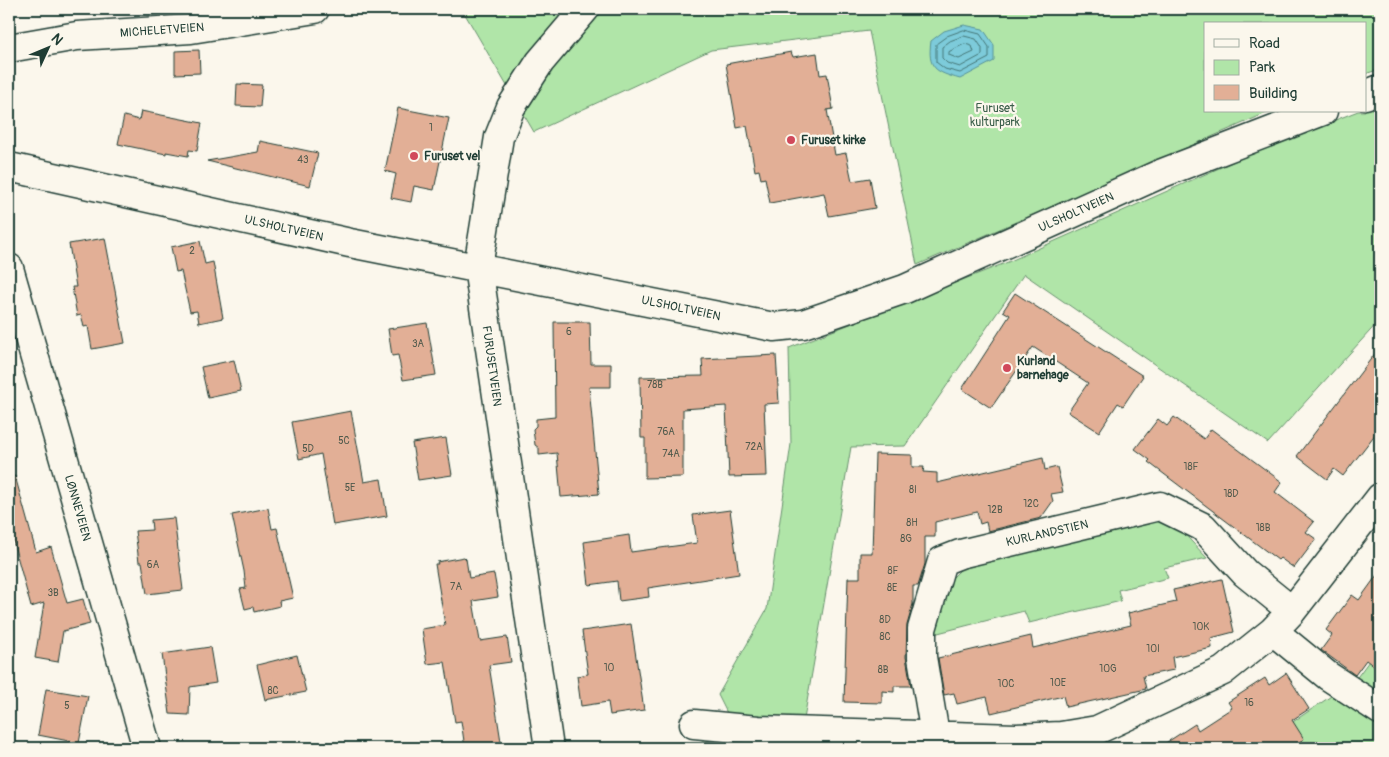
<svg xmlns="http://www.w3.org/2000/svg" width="1389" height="757" font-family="Pangolin,sans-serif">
<rect width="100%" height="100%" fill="#fbf7ec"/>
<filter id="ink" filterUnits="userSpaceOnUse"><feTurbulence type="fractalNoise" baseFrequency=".02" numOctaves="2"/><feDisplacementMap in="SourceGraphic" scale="10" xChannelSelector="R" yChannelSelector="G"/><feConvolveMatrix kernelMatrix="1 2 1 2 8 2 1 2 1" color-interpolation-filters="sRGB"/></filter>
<g filter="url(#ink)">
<path fill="#b0e5a8" stroke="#68916e" d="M462,9H1380V69L1365,74V24H1205V111H1271L917,265L869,31L711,50L534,132Z
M1380,103V320L1268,443L1024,274L905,446L851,447L803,725L729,717L718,695L767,609L791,444L789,348L1008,262L1255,152L1358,111H1365V109Z
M1155,519L1177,526L1207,558L1164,568L1168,578L1118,590L1121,601L1029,623L1024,611L934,634L947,583L965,565Z
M1380,646V748H1254L1355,680Z
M702,741L743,746L744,748H700Z"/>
<path fill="#7dcbda" stroke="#579298" d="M964,25L983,29L994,45V61L960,79C936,72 927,69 931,41L944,31Z"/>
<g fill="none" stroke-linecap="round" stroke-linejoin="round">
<path stroke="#457676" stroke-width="1" d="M964,30L980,34L989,47V58L960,73L945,69L936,62V44L947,36Z
M964,36L976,39L982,48V55L960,67L947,63L942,58V47L950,41Z
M965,44L972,46L974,52L959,59L949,55V52Z"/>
</g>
<path fill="#e2af96" stroke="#1f3d34" d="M199,50L200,73L175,74V51Z
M791,52L793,57L817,53L820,75L827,74L833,109L827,110L835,155L846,153L852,181L870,178L875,208L829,216L824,193L770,203L765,178L761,179L759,170L755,171L747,126L737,128L726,64Z
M237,84L262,85L260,107L236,106Z
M398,108L449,118L434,190L414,186L411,202L391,198L396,174L385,171Z
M141,111L202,123L197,151L189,150L188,156L166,152V154L118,144L124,116L139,120Z
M260,141L318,153L310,186L207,161L258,152Z
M105,238L125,343L92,349L88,326L84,327L81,315L77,316L72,287H76L69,244Z
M200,241L205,264L213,262L223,318L199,323L197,311L190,312L181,271L176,272L171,247Z
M1015,293L1143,376L1123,406L1118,403L1099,432L1068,412L1088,383L1033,347L991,408L962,389L1010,315L1003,311Z
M554,322H590L591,364H611V387H589L599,494L561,497L557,453L539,455V448L535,445L533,429L536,426V419L555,417Z
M427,323L436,375L403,380L398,355L392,356L388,329Z
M1380,347V428L1343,476L1334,469L1327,479L1297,456Z
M776,355L779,403L764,404L767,476L729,477L726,406L683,409V477L645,478V438H641L640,377L703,376L702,359Z
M234,360L241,391L208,398L201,367Z
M351,411L364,482L381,479L387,516L333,525L321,454L299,459L292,422Z
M1174,417L1204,439L1211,429L1282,482L1275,492L1314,522L1306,532L1316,539L1294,568L1280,558L1278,560L1148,462L1150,460L1135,449L1158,419L1167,426Z
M446,438L452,475L418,480L412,443Z
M875,454L912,455V467H924L923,472L937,473V483L1043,458L1045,470L1057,467L1063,492L1051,494L1053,501L1041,518L988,531L986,522L980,524L977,512L935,522V537H925V564L918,586H913V604L907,625L906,657L911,686H894V692L882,691V703L844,702L848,578H860V553H872Z
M15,476L36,552L51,547L67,603L83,599L90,624L63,631L58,662L35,658L44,603L31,607L13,541L9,542V477Z
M268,508L272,529L277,528L293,598L279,601L280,606L254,612L253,607L245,609L240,589L246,588L244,571L232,515Z
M730,510L739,574L648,588L649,597L619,601L617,581L589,585L584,542L629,535L631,552L697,543L693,515Z
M174,518L183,590L147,594L142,562H139L135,531L152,530L151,520Z
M464,557L466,559L469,578L494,574L498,597L473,601L480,641L507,637L511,662L489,665L502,748H465L461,721L455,722L445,662L427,664L422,629L445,625L435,564H438L437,562Z
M1380,571V671L1366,660L1355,675L1321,650L1332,635L1326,630L1352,595L1359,600Z
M1222,579L1234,632L1211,638L1212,648L1172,657L1174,670L1143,676L1146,689L1066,707L1063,696L991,713L987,697L957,704L954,693L944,695L938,658L1031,636L1033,648L1131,625L1128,613L1176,602L1173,590Z
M631,624L644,710L610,715L608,702L581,706L577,676L588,674L582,631Z
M210,647L216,683L190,687L189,715L170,714L162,654Z
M297,655L306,692L265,700L257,665Z
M1286,673L1309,709L1292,720L1304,739L1289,748H1158L1195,724L1198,730L1232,708L1228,702L1265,678L1269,685Z
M46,689L88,696L79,743L38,735Z"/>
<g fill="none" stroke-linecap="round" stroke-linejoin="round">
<defs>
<path id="minor" d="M9,48L77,36L191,29L315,9
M1365,95L1380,89
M9,167L350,243L774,327L803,324L905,289L1160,174L1323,111
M9,268L147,748
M1273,631L1328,676L1380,710
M694,724L758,730L1016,738L1061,736L1097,730L1223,671L1273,631L1292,611L1380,498
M935,735L922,657V629L942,561L960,554L1160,506L1203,527L1245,573L1292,611
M549,748L478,267L499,137L511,107L540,62L585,9"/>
</defs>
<use href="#minor" stroke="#1f3d34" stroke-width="31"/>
<use href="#minor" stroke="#fbf7ec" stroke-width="28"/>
</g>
</g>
<g fill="#d1495b" stroke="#fbf7ec" stroke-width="2">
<circle cx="791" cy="140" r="5"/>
<circle cx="414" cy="156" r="5"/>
<circle cx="1007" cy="368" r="5"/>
</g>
<g text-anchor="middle" stroke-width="4.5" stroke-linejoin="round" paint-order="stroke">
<g font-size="10" fill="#505a4c">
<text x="431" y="131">1</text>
<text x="303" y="163">43</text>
<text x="192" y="254">2</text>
<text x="569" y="335">6</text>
<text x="418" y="347">3A</text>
<text x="655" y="388">78B</text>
<text x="666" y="435">76A</text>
<text x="344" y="444">5C</text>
<text x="754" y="450">72A</text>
<text x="308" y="452">5D</text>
<text x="671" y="457">74A</text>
<text x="1191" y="470">18F</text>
<text x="350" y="491">5E</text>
<text x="913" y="493">8I</text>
<text x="1231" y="497">18D</text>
<text x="1031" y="507">12C</text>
<text x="995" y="513">12B</text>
<text x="912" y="526">8H</text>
<text x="1263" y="531">18B</text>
<text x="906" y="542">8G</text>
<text x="153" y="568">6A</text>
<text x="893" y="574">8F</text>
<text x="456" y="590">7A</text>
<text x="892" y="591">8E</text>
<text x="53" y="596">3B</text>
<text x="885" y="623">8D</text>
<text x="1201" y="630">10K</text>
<text x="885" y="640">8C</text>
<text x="1153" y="652">10I</text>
<text x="609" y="671">10</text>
<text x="1108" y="672">10G</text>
<text x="883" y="673">8B</text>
<text x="1058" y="686">10E</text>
<text x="1006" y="687">10C</text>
<text x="273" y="694">8C</text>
<text x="1249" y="706">16</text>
<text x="67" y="709">5</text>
</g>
<g font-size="12" fill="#1f3d34" stroke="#fbf7ec">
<text transform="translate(162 30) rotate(-4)" y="4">MICHELETVEIEN</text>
<text transform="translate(1076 212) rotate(-24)" y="4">ULSHOLTVEIEN</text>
<text transform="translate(284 228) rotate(13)" y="4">ULSHOLTVEIEN</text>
<text transform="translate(681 308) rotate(12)" y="4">ULSHOLTVEIEN</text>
<text transform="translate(492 366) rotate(82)" y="4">FURUSETVEIEN</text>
<text transform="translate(78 508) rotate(74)" y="4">LØNNEVEIEN</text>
<text transform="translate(1047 533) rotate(-13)" y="4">KURLANDSTIEN</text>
</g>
<g font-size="12" fill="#3c5f4b" stroke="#fbf7ec">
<text x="995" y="112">Furuset<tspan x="995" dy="14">kulturpark</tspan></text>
</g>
<g font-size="12" font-weight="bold" fill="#1f3d34" stroke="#fbf7ec" text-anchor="start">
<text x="801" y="144">Furuset kirke</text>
<text x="424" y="160">Furuset vel</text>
<text x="1017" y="365">Kurland<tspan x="1017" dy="14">barnehage</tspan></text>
</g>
</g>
<rect width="1389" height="757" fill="none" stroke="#fbf7ec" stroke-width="30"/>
<rect x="15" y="15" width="1359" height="727" fill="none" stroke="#1f3d34" stroke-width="2" filter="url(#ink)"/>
<rect x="1204" y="22" width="162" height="90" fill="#fbf7ec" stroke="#a3ada2"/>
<rect x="1214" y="39" width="25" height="8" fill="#fbf7ec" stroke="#a3ada2"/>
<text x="1249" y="48" font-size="15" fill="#1f3d34">Road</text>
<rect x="1214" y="60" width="25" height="15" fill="#b0e5a8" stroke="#a3ada2"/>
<text x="1249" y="72" font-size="15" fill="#1f3d34">Park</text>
<rect x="1214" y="85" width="25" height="15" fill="#e2af96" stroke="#a3ada2"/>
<text x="1249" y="98" font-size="15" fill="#1f3d34">Building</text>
<g transform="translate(48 48) rotate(46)" stroke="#fbf7ec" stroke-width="4" paint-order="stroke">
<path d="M0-4L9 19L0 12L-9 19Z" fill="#1f3d34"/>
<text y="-8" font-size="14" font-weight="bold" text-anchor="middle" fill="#1f3d34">N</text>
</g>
</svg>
